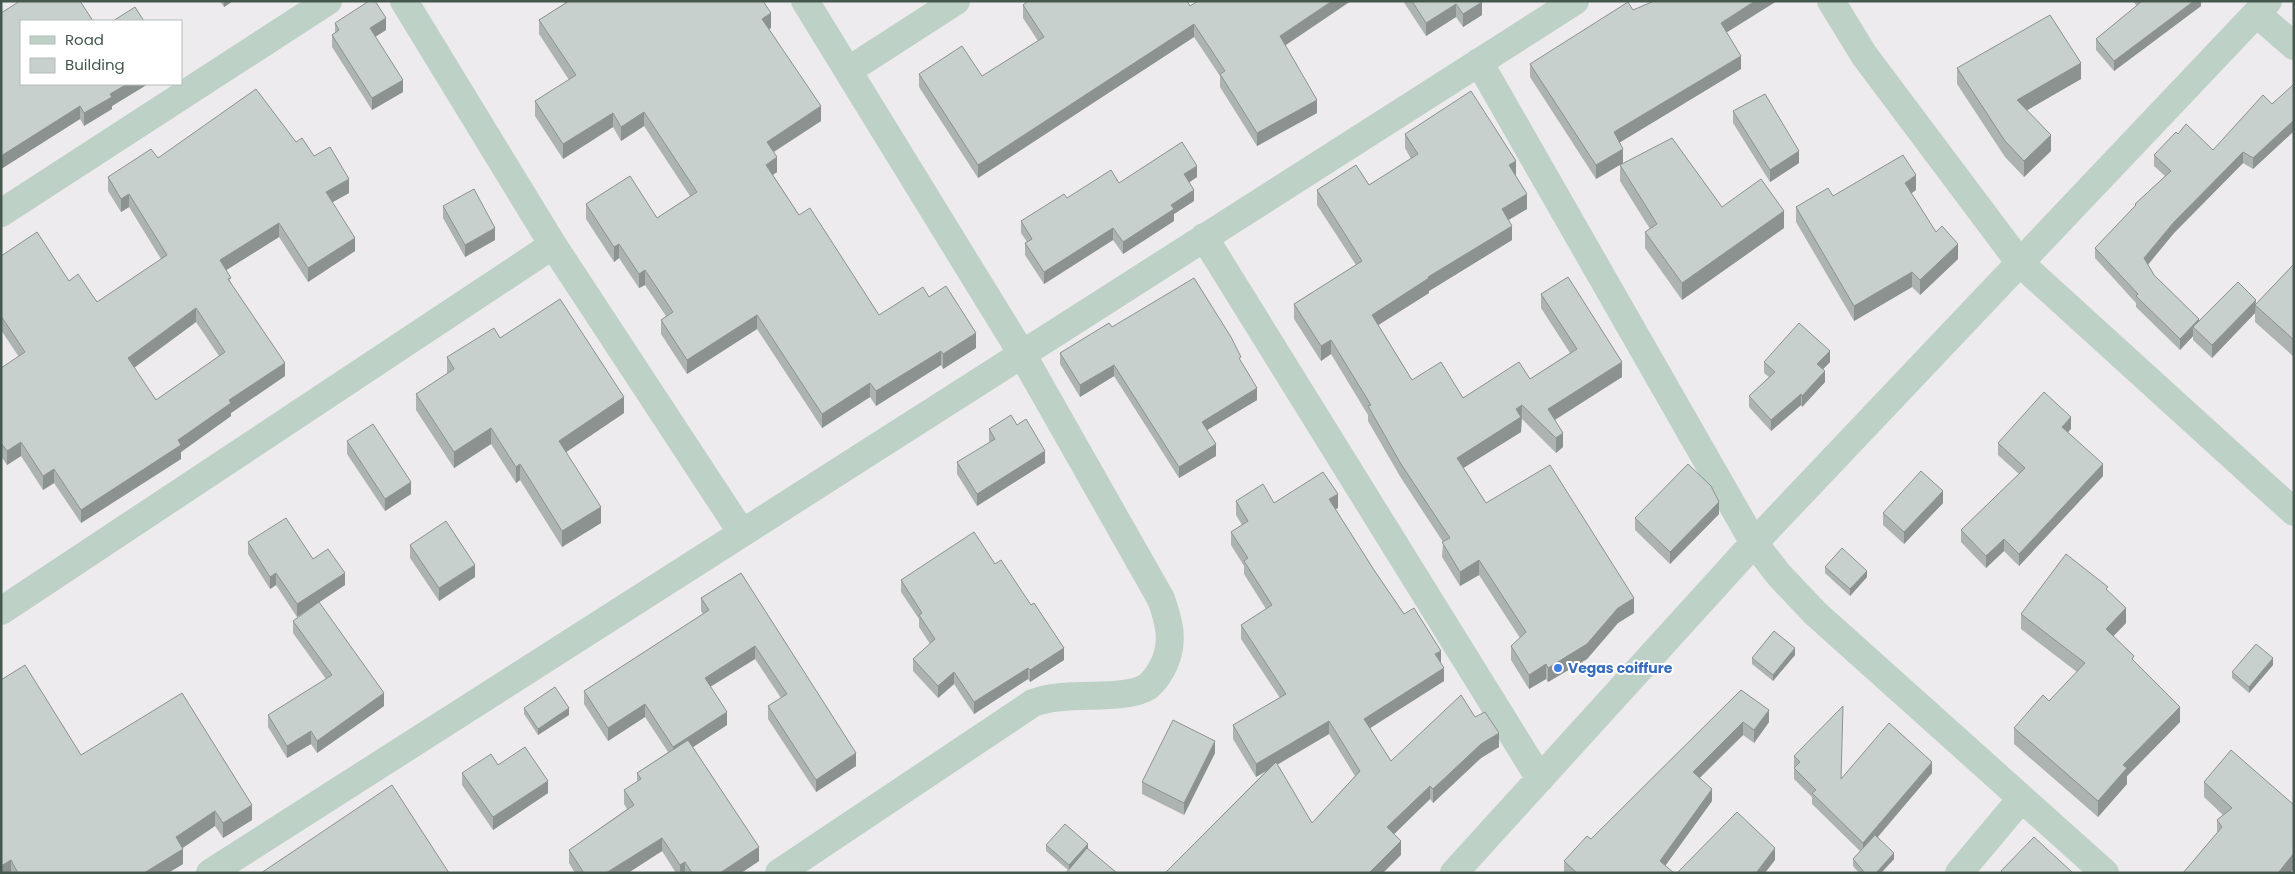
<svg xmlns="http://www.w3.org/2000/svg" width="2295" height="874" font-family="Poppins,sans-serif">
<rect width="100%" height="100%" fill="#eeebee"/>
<g fill="none" stroke-linecap="round" stroke-linejoin="round">
<path stroke="#bed1c6" stroke-width="28" d="M404,1L553,245L742,533
M1831,1L1864,55L2020,263L2294,512
M2257,14L2294,46
M1479,62L1754,543L1779,575L1815,613L2105,873
M849,70L956,1
M1,213L328,1
M1204,237L1540,779
M1,611L553,245
M210,873L1575,1
M779,873L1033,703C1066,690 1122,702 1147,687C1154,682 1162,670 1165,662C1174,640 1169,621 1161,599L1022,354L805,1
M1454,873L1754,543L2268,1
M1959,873L2021,799"/>
</g>
<path fill="#acb3b1" fill-rule="evenodd" d="M220,1H233L224,7Z
M564,1H763L771,28L769,29L821,121L774,152L777,172L773,175L799,215L879,315L929,297L976,348L943,369L941,365L876,406L870,397L822,428L757,329L687,374L661,334V320L666,316L645,285L639,288L619,258L614,262L586,219V204L657,218L690,196L644,126L621,141L613,127L563,159L535,116V101L569,80L539,34V20L565,3Z
M1403,1H1481L1482,15L1463,27L1456,17L1426,36Z
M2133,1H2201V6L2114,71L2096,50V39L2137,6Z
M1023,5L1190,6L1285,45L1317,113L1257,146L1220,87V76L1194,37L978,178L919,87V74L982,76L1038,41L1023,18Z
M1633,10L1727,33L1741,69L1620,142L1623,163L1596,179L1530,77V64Z
M1,13L21,84H148L112,106V109L84,126L80,119L1,169Z
M335,23L386,30L375,37L403,92L372,110L332,47V35L335,33Z
M1957,68L2081,79L2027,110L2051,151L2024,177L2005,157L1957,84Z
M2294,86V131L2253,169L2243,163L2174,233L2148,265L2154,275L2199,321L2256,304L2294,264V357L2255,322V313L2212,358L2193,340V336L2180,350L2136,307V303L2095,258V248L2135,207V204L2165,176L2154,166V155L2178,134L2213,150Z
M1733,111L1799,163L1770,182L1733,123Z
M1405,134L1516,175L1515,176L1527,209L1508,220L1512,240L1429,291V293L1378,325L1412,380L1463,398L1530,379L1570,353L1541,308V294L1622,377L1555,420L1563,447L1556,453L1522,419L1521,432L1463,468L1486,503L1634,613L1618,623L1587,659L1548,682L1546,679L1529,689L1511,660V646L1520,638L1479,575L1460,586L1442,557L1443,542L1401,478L1368,421V415L1331,354L1321,361L1294,319V304L1356,265L1317,205V190L1369,185L1411,159L1405,148Z
M296,142L314,156L349,193L332,202L355,251L308,282L279,237L226,270L231,283L285,376L231,413V416L181,452V459L81,523L54,483L43,490L21,456L7,465L1,456V368L19,357L1,330V256L69,281L97,302L161,259L129,207L121,212L108,191V177L158,158ZM196,322L219,356L156,400L134,368Z
M1620,165L1722,207L1784,228L1682,300L1645,248V232L1650,229L1620,181Z
M1197,177L1189,182L1194,201L1174,214V221L1123,254L1113,240L1044,284L1025,255V243L1027,242L1021,233V221L1067,198L1119,183Z
M1916,190L1911,193L1936,232L1958,259L1920,295L1912,287L1854,321L1796,222V207L1833,196Z
M443,206L495,240L465,257L443,218Z
M1112,327L1241,362L1257,400L1207,430L1216,456L1179,478L1114,376L1080,397L1060,364V353Z
M500,338L624,413L566,452L601,523L562,547L520,480L516,483L491,444L454,468L416,410V394L447,374V357Z
M1764,362H1830L1823,369L1825,382L1802,407L1801,405L1771,431L1749,407V396L1769,377L1764,373Z
M1017,425L1045,463L977,506L957,474V462L990,443L989,441V429Z
M2071,429L2068,432L2103,476L2019,566L2004,551L1986,568L1961,542V530L2019,474L1998,455V443Z
M347,441L411,494L385,511L347,454Z
M1236,501L1338,508L1335,509L1374,570L1404,614L1441,663L1444,681L1370,728L1391,761L1475,717L1499,747L1481,758L1433,803L1430,799L1394,834L1401,855L1165,873L1266,771L1256,777L1233,739V725L1280,698L1241,639V625L1266,609L1244,574V566L1231,545V532L1242,525L1236,515ZM1329,734L1355,776L1312,823L1277,765Z
M1943,503L1904,544L1883,525V513Z
M1719,514L1670,564L1635,530V518Z
M248,542L313,559L345,585L297,617L276,585L270,589L248,554Z
M410,545L475,577L439,601L410,558Z
M995,564L1064,660L1030,682L1028,679L974,714L954,684L938,698L913,671V659L930,644L919,627V619L901,592V580Z
M1825,567L1867,577L1850,596L1825,573Z
M741,573L856,766L816,792L768,719V706L781,698L755,659L710,687L727,725L693,747L759,861L741,873H676L662,851L628,873H575L569,863V850L627,809L624,804V790L637,782V773L668,752L645,717L608,741L584,704V691L703,614L701,611V598Z
M2108,591L2126,623L2113,636L2134,661L2180,722L2127,776V784L2098,817L2014,744V728L2049,701L2077,672L2021,629V614Z
M293,621L384,706L317,753L311,744L287,758L268,727V715L326,679L293,633Z
M1795,655L1773,681L1752,664V658Z
M2273,665L2249,693L2232,678V672Z
M1741,690L1769,722L1754,743L1743,735L1700,778L1712,801L1665,866L1674,873H1564V861L1591,839Z
M524,708L569,715L538,735L524,714Z
M1215,753L1184,815L1142,794V782Z
M81,755L252,820L223,838L215,826L183,848V864L168,873H1Z
M1794,756L1841,779L1932,773L1878,837L1894,859L1881,873H1859L1853,866V859L1860,851L1812,804V797L1794,779V768H1795L1794,767Z
M498,765L548,793L493,830L462,785V773Z
M2204,782L2294,805V868L2290,873H2183L2217,833V820L2223,815L2204,797Z
M1046,845L1088,849L1068,870L1046,851Z"/>
<path fill="#8c9290" d="M224,1H233L224,7Z
M1332,1H1351L1280,49V36Z
M1755,1H1777L1721,36V23Z
M2194,1H2201V6L2114,71V61Z
M1482,2V15L1463,27V14Z
M1456,4V17L1426,36V23Z
M771,13V28L762,33V19Z
M386,18V30L370,40V28Z
M1194,24V37L978,178V165Z
M1741,56V69L1614,146V132Z
M2081,63V79L2017,116V100Z
M403,80V92L372,110V98Z
M127,84H148L112,106V109L84,126V113L110,94Z
M1317,100V113L1257,146V133Z
M80,106V119L1,169V156Z
M821,106V121L767,156V142Z
M644,112V126L621,141V127Z
M613,113V127L563,159V144Z
M2294,120V131L2253,169V158Z
M2051,135V151L2024,177V161Z
M1623,149V163L1596,179V165Z
M1799,151V163L1770,182V170Z
M2243,152V163L2174,233L2144,269V258L2174,222Z
M777,157V172L766,179V165Z
M1516,161V175L1509,180V165Z
M1197,166V177L1184,186V174Z
M1916,175V190L1905,198V183Z
M349,179V193L326,206V192Z
M1194,190V201L1174,214V221L1123,254V242L1171,205Z
M129,194V207L121,212V199Z
M1527,194V209L1502,224V209Z
M1784,211V228L1682,300V283Z
M279,223V237L220,274V260Z
M1512,226V240L1429,291V293L1372,329V315L1428,277Z
M495,228V240L465,257V245Z
M1113,228V240L1044,284V272Z
M355,238V251L308,282V268Z
M619,244V258L614,262V247Z
M1958,244V259L1920,295V280Z
M645,270V285L639,288V274Z
M1912,272V287L1854,321V306Z
M2256,300L2255,313L2212,358V345Z
M196,308V322L128,372V358Z
M757,315V329L687,374V360Z
M2199,319V330L2193,327V336L2180,350V339Z
M976,333V348L943,369V354Z
M1331,340V354L1321,361V346Z
M941,351V365L876,406V391Z
M1830,351V362L1817,375V364Z
M1622,362V377L1548,424V409Z
M285,363V376L231,413V416L181,452V459L81,523V510L178,440L229,400Z
M1114,365V376L1080,397V385Z
M1825,371V382L1802,407V396Z
M870,383V397L822,428V414Z
M1257,388V400L1202,433V422Z
M1801,394V405L1771,431V420Z
M624,397V413L559,457V441Z
M1522,405L1521,432L1457,472V458Z
M2071,417V429L2062,438V427Z
M491,428V444L454,468V452Z
M1563,433V447L1556,453V438Z
M21,442V456L7,465V451Z
M1216,444V456L1179,478V467Z
M1045,451V463L977,506V494Z
M520,464V480L516,483V467Z
M2103,464V476L2019,566V554Z
M54,469V483L43,490V476Z
M411,482V494L385,511V499Z
M1943,491V503L1904,544V532Z
M1338,494V508L1329,513V499Z
M1719,502V514L1670,564V552Z
M601,507V523L562,547V531Z
M2004,539V551L1986,568V556Z
M1479,560V575L1460,586V572Z
M475,565V577L439,601V588Z
M1867,571V577L1850,596V589Z
M276,573V585L270,589V577Z
M345,573V585L297,617V604Z
M1634,598V613L1618,623L1587,659L1548,682V668L1618,608Z
M2126,608V623L2106,644V629Z
M755,646V659L705,690V678Z
M1064,648V660L1030,682V670Z
M1795,648V655L1773,681V675Z
M1441,651V664L1435,654Z
M2273,658V665L2249,693V687Z
M1546,664V679L1529,689V675Z
M1028,668V679L974,714V702Z
M1444,668V681L1364,732V719Z
M954,672V684L938,698V686Z
M384,693V706L317,753V741Z
M645,704V717L608,741V728Z
M2180,707V722L2127,776V784L2098,817V801L2123,765Z
M569,708V715L538,735V729Z
M1769,710V722L1754,743V730Z
M727,712V725L673,760V747Z
M1329,721V734L1256,777V764Z
M1743,722V735L1693,784V772Z
M311,731V744L287,758V746Z
M1499,733V747L1481,758L1433,803V789L1481,744Z
M1215,741V753L1184,815V803Z
M856,753V766L816,792V780Z
M1932,762V773L1863,854V843Z
M548,781V793L493,830V817Z
M1430,786V799L1387,841V827Z
M1712,789V801L1660,873V861Z
M252,805V820L223,838V823Z
M215,811V826L176,852V837Z
M662,838V851L628,873H606Z
M1401,841V855L1383,873H1369Z
M1088,844V850L1069,871V865Z
M759,847V861L741,873H720Z
M1775,848V860L1765,873H1756Z
M183,849V864L168,873H144Z
M1894,853V859L1881,873H1876Z
M2294,853V868L2290,873H2278Z
M11,860V873H1V866Z
M685,862V873H680V865Z"/>
<path fill="#c8d0ce" stroke="#8c9290" fill-rule="evenodd" d="M20,1H80L93,21H21V84H127L110,94L112,97L84,113L80,106L1,156V13Z
M369,1H375L386,18L370,28L403,80L372,98L332,35L339,30L335,23Z
M569,1H763L771,13L762,19L821,106L767,142L777,157L766,165L799,215L810,208L879,315L923,287L929,297L946,286L976,333L943,354L941,351L876,391L870,383L822,414L757,315L687,360L661,320L673,312L645,270L639,274L619,244L614,247L586,204L630,176L657,218L697,192L644,112L621,127L613,113L563,144L535,101L576,75L539,20Z
M1028,1H1187L1190,6L1198,1H1332L1280,36L1317,100L1257,133L1220,74L1225,71L1194,24L978,165L919,74L962,46L982,76L1044,37L1023,5Z
M1412,1H1481L1482,2L1463,14L1456,4L1426,23Z
M1654,1H1755L1721,23L1741,56L1614,132L1623,149L1596,165L1530,64L1628,2L1633,10Z
M2141,1H2194L2114,61L2096,39L2141,2Z
M135,7L144,21H113Z
M2050,15L2081,63L2017,100L2051,135L2024,161L2005,141L1957,68Z
M2293,85L2294,86V120L2253,158L2243,152L2174,222L2144,258L2154,275L2199,319L2180,339L2136,296L2138,294L2095,248L2136,205L2135,204L2171,171L2154,155L2176,132L2178,134L2186,124L2213,150L2263,95L2272,104Z
M256,89L296,142L302,138L314,156L330,147L349,179L326,192L355,238L308,268L279,223L220,260L231,278L228,279L285,363L229,400L231,403L178,440L181,445L81,510L54,469L43,476L21,442L7,451L1,443V368L25,352L1,316V256L37,232L69,281L78,274L97,302L167,255L129,194L121,199L108,177L151,149L158,158ZM196,308L225,352L156,400L128,358Z
M1471,91L1516,161L1509,165L1527,194L1502,209L1512,226L1428,277L1429,278L1372,315L1412,380L1441,362L1463,398L1519,362L1530,379L1577,349L1541,294L1568,277L1622,362L1548,409L1563,433L1556,438L1522,405L1516,409L1521,417L1457,458L1486,503L1550,465L1634,598L1618,608L1587,644L1548,668L1546,664L1529,675L1511,646L1526,632L1479,560L1460,572L1442,542L1450,538L1401,464L1368,406L1371,405L1331,340L1321,346L1294,304L1362,261L1317,190L1356,165L1369,185L1418,154L1405,134Z
M1765,94L1799,151L1770,170L1733,111Z
M1672,138L1722,207L1761,179L1784,211L1682,283L1645,232L1657,224L1620,165Z
M1182,142L1197,166L1184,174L1194,190L1171,205L1174,209L1123,242L1113,228L1044,272L1025,243L1032,239L1021,221L1064,194L1067,198L1111,170L1119,183Z
M1903,155L1916,175L1905,183L1936,232L1942,226L1958,244L1920,280L1912,272L1854,306L1796,207L1828,188L1833,196Z
M474,189L495,228L465,245L443,206Z
M2294,264V340L2255,305Z
M1194,278L1231,337L1241,357L1239,358L1257,388L1202,422L1216,444L1179,467L1114,365L1080,385L1060,353L1109,323L1112,327Z
M2238,282L2256,300L2212,345L2193,327Z
M560,299L624,397L559,441L601,507L562,531L520,464L516,467L491,428L454,452L416,394L454,369L447,357L494,328L500,338Z
M1799,323L1830,351L1817,364L1825,371L1802,396L1801,394L1771,420L1749,396L1775,372L1764,362Z
M2044,392L2071,417L2062,427L2103,464L2019,554L2004,539L1986,556L1961,530L2025,468L1998,443Z
M1011,415L1017,425L1026,419L1045,451L977,494L957,462L995,439L989,429Z
M373,424L411,482L385,499L347,441Z
M1688,464L1711,486L1719,502L1670,552L1635,518Z
M1921,471L1943,491L1904,532L1883,513Z
M1323,472L1338,494L1329,499L1374,570L1404,614L1414,608L1441,651L1435,654L1444,668L1364,719L1391,761L1461,695L1475,717L1485,712L1499,733L1481,744L1433,789L1430,786L1387,827L1401,841L1369,873H1165L1276,762L1312,823L1360,771L1329,721L1256,764L1233,725L1286,694L1241,625L1272,605L1244,561L1248,558L1231,532L1248,521L1236,501L1263,484L1274,503Z
M286,518L313,559L328,549L345,573L297,604L276,573L270,577L248,542Z
M446,521L475,565L439,588L410,545Z
M974,532L995,564L1001,560L1031,605L1034,603L1064,648L1030,670L1028,668L974,702L954,672L938,686L913,659L935,639L919,615L922,613L901,580Z
M1842,548L1867,571L1850,589L1825,567Z
M2066,554L2108,587L2106,589L2126,608L2106,629L2134,656L2132,659L2180,707L2123,765L2127,768L2098,801L2014,728L2043,695L2049,701L2085,663L2021,614Z
M741,573L856,753L816,780L768,706L787,694L755,646L705,678L727,712L673,747L645,704L608,728L584,691L709,610L701,598Z
M319,602L384,693L317,741L311,731L287,746L268,715L332,675L293,621Z
M1774,631L1795,648L1773,675L1752,658Z
M2256,644L2273,658L2249,687L2232,672Z
M25,665L81,755L182,693L252,805L223,823L215,811L176,837L183,849L144,873H18L11,860L1,866V680Z
M555,687L569,708L538,729L524,708Z
M1741,690L1769,710L1754,730L1743,722L1693,772L1712,789L1660,861L1674,873H1577L1564,861L1587,836L1591,839Z
M1843,706L1841,779L1889,723L1932,762L1863,843L1812,793L1816,790L1794,768L1800,762L1794,756Z
M1173,720L1215,741L1184,803L1142,782Z
M688,740L759,847L720,873H692L685,862L680,865L662,838L606,873H584L569,850L634,805L624,790L641,779L637,773Z
M525,747L548,781L493,817L462,773L491,754L498,765Z
M2231,750L2294,805V853L2278,873H2183L2222,827L2217,820L2232,808L2204,782Z
M392,785L449,873H261Z
M1737,812L1775,848L1756,873H1677Z
M1065,824L1088,844L1069,865L1046,845Z
M1875,835L1894,853L1876,873H1865L1853,859Z
M2034,837L2073,873H2003L2001,871Z
M1087,848L1117,873H1066Z"/>
<circle fill="#3f7fe0" stroke="#fff" stroke-width="2" cx="1558" cy="668" r="5"/>
<g text-anchor="middle" stroke-width="4" stroke-linejoin="round" paint-order="stroke">
<g font-size="14" font-weight="bold" fill="#366cbe" stroke="#fff" text-anchor="start">
<text x="1568" y="673">Vegas coiffure</text>
</g>
</g>
<rect width="2295" height="874" fill="none" stroke="#44584d" stroke-width="5"/>
<rect x="20" y="20" width="162" height="65" fill="#ffffff" stroke="#b4bcb8"/>
<rect x="30" y="36" width="25" height="8" fill="#bed1c6" stroke="#b4bcb8"/>
<text x="65" y="45" font-size="15" fill="#44584d">Road</text>
<rect x="30" y="58" width="25" height="15" fill="#c8d0ce" stroke="#b4bcb8"/>
<text x="65" y="70" font-size="15" fill="#44584d">Building</text>
</svg>
